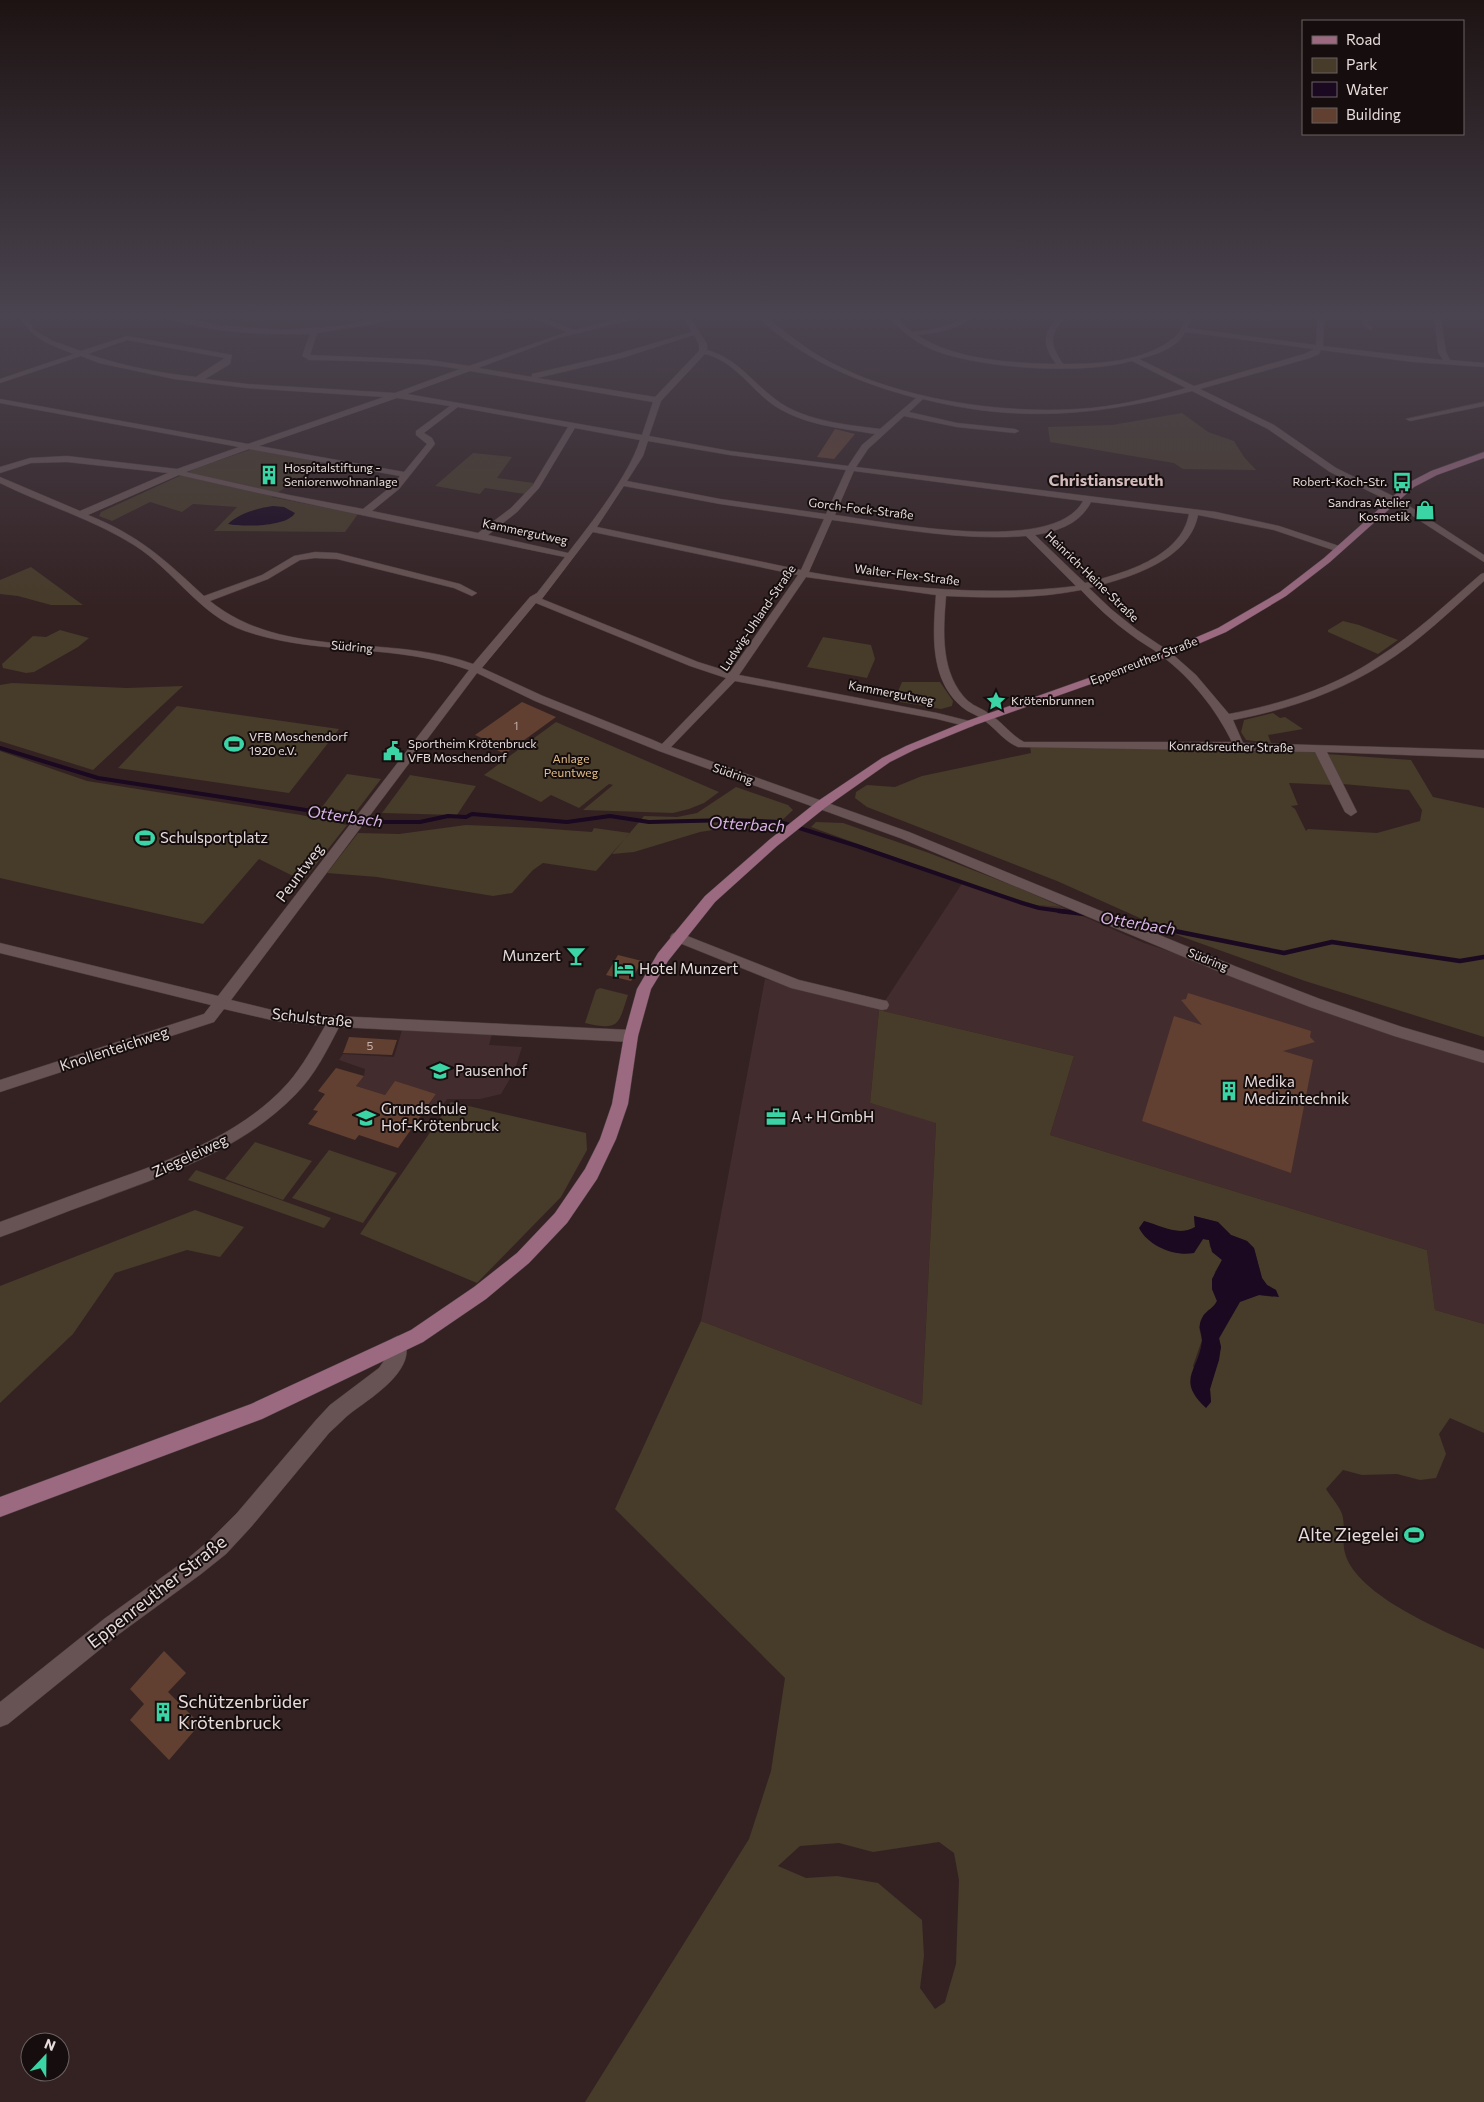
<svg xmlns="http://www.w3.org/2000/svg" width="1484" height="2102" font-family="Commissioner,sans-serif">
<rect width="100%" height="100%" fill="#342223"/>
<path fill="#432c2d" d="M963,882L1036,905L1062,907L1144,943L1484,1055V1324L1435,1310L1427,1250L1050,1135L1074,1056L879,1010L870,1103L936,1122L922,1405L701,1321L765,979L851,1000L879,1010Z
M402,1030L492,1034L489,1045L522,1047L514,1072L501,1094L480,1099H447L437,1113L427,1108L436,1094L395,1082L385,1095L356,1086L364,1076L365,1069L339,1060L343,1054L394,1057Z"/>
<path fill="#473b2a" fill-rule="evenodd" d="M1182,413L1208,432L1234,441L1244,457L1256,470L1183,469L1174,463L1050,442L1048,427L1112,425Z
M252,449L324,462L271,497L358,514L345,532L214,531L237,507L193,504L182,512L150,502L112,521L99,516L101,512L197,468Z
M473,453L512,457L497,478L534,483L525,494L485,488L480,494L435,486Z
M31,567L83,605H51L18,596L0,594V580Z
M1343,621L1359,625L1398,640L1378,654L1328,632V630Z
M60,630L89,638L78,647L34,672L26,673L3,668L2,664L33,636L46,637Z
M823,637L871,645L875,659L867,678L807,667Z
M902,682H940L953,701L952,706L941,709L894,701Z
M12,683L127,688L183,686L93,770L0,741V685Z
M177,706L339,729L289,793L118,768Z
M1273,713L1280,718L1285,717L1303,729L1268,735L1271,743L1246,740L1241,732L1244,720Z
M556,722L719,792L704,803L689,809L673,813L583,810L613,785L609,784L579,808L551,795L541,802L484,775Z
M1030,746L1314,751L1333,785L1289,783L1298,805L1291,806L1295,809L1306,831L1308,829L1377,833L1420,821L1422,810L1409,790L1343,784L1326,754L1411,760L1433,797L1484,808V1037L1305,981L1180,936L1057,881L867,807L855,798L856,792L867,785L895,787L922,776L1031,753Z
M0,751L87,781L301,815L347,825L303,881L259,859L203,924L0,878Z
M347,774L381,779L355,813L322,807Z
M410,775L476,786L457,815L382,813Z
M736,787L788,805L793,810L777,825L765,829L726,828L700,832L634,852L612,854L644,816L677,817L697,813Z
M816,822L843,823L929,853L1019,888L1062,907L1036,905L963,882L811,827Z
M466,825L537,828L592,832L594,828L630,833L596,871L543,863L533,870L512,893L493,896L377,877L327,873L358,833L399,834Z
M600,988L628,995C618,1025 620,1031 585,1023L596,990Z
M879,1010L1074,1056L1050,1135L1427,1250L1435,1310L1484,1324V1433L1450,1418L1439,1434L1446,1454L1436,1478L1420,1480L1397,1474L1362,1475L1343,1470L1326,1489C1331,1497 1342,1509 1343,1518C1345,1530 1342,1542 1345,1553C1356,1596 1446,1632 1484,1649V2102H585L749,1839L771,1771L785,1678L615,1509L701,1321L922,1405L936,1123L870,1103ZM1194,1216L1218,1222L1231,1235L1247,1241L1254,1248L1262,1278L1267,1285L1276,1290L1273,1297L1259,1295L1240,1301L1219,1339L1221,1347L1210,1389L1211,1402L1193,1366L1202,1340L1199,1327L1208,1310L1213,1308L1217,1301L1212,1289L1215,1272L1222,1260L1210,1247L1209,1240L1203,1239L1194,1252L1152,1223C1164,1230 1182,1235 1195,1227ZM939,1842L954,1853L959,1880L956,1964L945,2002L935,2009L920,1988L924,1956L922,1920L878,1883L837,1876L806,1878L778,1866L800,1846L839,1843L873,1852Z
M451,1102L586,1133L587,1150L561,1197L477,1283L360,1234Z
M255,1142L312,1161L283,1200L225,1179Z
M329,1150L397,1173L363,1223L292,1198Z
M196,1170L331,1218L324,1228L188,1180Z
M195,1210L244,1227L220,1257L187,1250L115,1273L73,1334L0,1403V1286Z"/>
<path fill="#1a0920" d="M273,506L284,507L295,513C287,527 243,527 228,524C239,513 258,508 273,506Z
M1194,1216L1218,1222L1231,1235L1247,1241L1254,1248L1262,1278L1267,1285L1276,1290L1279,1297L1259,1295L1240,1302L1219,1338L1221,1347L1219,1360L1210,1389L1211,1402L1206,1408C1175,1379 1199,1371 1202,1341C1202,1332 1197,1327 1202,1318C1205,1311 1213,1309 1217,1301L1212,1289V1279L1222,1260L1212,1252L1209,1240L1203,1239L1194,1253C1175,1257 1148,1246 1139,1228L1144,1221C1160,1225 1179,1237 1195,1227Z"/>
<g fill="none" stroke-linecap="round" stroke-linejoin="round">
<path stroke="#1a0920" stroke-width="4" d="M0,748L98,778L384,822H420L448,816L466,817L472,814L567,822L610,816L649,822L731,820L780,822L857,846L1022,903L1039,908L1068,912"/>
<path stroke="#1a0920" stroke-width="4.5" d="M1059,911L1085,914
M1120,920L1284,953L1332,942L1460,961L1484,957"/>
</g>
<path fill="#614031" d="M835,429L855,434L834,459L817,457Z
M522,702L556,717L505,754L482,743L486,740L475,735Z
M618,955L642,961L631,981L606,975Z
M1188,993L1311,1031L1310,1037L1315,1042L1283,1051L1313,1060L1291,1173L1142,1121L1174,1016L1202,1025L1181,1000L1186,999Z
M349,1037L397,1040L392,1055L343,1053Z
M336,1068L364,1076L356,1086L385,1095L395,1081L436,1094L398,1148L359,1135L355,1140L308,1124L318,1111L313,1110L325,1094L318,1091Z
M164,1651L186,1673L168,1692L200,1724L169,1760L130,1720L144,1704L130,1689Z"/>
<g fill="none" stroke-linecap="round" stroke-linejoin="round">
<defs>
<path id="minor" d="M18,313H24L34,330L53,341L81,351L127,336L232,355L230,364L205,379L247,384L395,393L460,369C410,361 360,361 309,360L302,356L310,334C265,335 220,333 176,321C168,319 158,317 151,313H163L217,325L280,330L342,326L397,313H408L374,324L317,333L310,355L430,360L469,366L567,332L521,313H531L574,330L644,313H658L558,338L478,368L532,377V374L617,354L692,332L681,313H687L707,344V350C741,359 757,390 787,407C815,422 849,425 880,429L916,398C856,382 798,358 754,313H761C783,330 805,349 830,362C899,399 1000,414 1078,409C1115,407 1151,398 1186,388L1132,361C1082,375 982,369 933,350C914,342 898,328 885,313H892L912,332C924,331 936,329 948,325C958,322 965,313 976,313C961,329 938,333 917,335C954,360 1013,363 1056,364C1040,341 1044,333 1061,313H1068C1051,334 1047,340 1063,364C1100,364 1145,362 1175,337C1181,332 1184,320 1188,313H1194L1187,328L1316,345L1318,313H1324L1323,346L1443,360L1438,352L1434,313H1440L1446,352L1450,360L1484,363V367L1413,362L1321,350L1319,354L1310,358L1200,389L1274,425L1336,468L1397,498L1484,555V562L1391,502L1330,472L1268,429L1192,391C1100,416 1016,423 923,399L909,412L957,423L1015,429L1019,431L1015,433L957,427L904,416L868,449L856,467L1216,512L1279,526L1342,547V551L1339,552L1274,530L1198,515C1189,561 1128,578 1089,588L1111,609L1137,630L1170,652L1196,675L1229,714C1281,704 1333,688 1377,658C1415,634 1447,603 1481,574L1484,573V581C1451,610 1420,641 1383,664C1337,693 1286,710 1233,720L1243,743L1484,750V758L1327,752L1357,812L1351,816L1345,812L1315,752L1018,747C1004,741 997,730 985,721C978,715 969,713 962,707C929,679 933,633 936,595L806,577L739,675L937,713L973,722L975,724L973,726L969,727L937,719L735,681L671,747L909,832L1237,967L1320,999L1402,1027L1484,1051V1063L1394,1036L1310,1007L1227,975L900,838L659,751L535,701L477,673L231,1000L276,1011L335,1016L631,1030L636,1032L638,1036L636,1040L631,1042L339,1027C327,1050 315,1075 296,1094C242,1150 168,1174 96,1201C64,1212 32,1226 0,1237V1222C31,1211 61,1199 92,1188C161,1163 238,1139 288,1083C303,1066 314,1045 325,1026L276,1021L224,1009L214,1022L0,1092V1080L204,1014L211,1005L0,953V943L218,996L469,670C397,643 317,656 245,631C200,616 174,570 134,545C93,519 44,505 0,483V477L80,511L168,473L67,462L31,463L0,473V467L30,458L67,456L177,469L239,447L0,403V399L248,444L384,397L247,388L174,379L99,363L81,356L0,383V379L74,354C50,345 29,338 18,313ZM1185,332H1186L1314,349L1304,354L1194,386L1139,359C1155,355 1178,348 1185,332ZM694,335L699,344V351L655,397L537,378L622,358ZM127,340L225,358L196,377C160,373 122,366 88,354ZM705,354C734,361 749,387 772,404C802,425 840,428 875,434L862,445L848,466L730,451L649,436L661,401ZM470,371L653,402L642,435L407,394ZM397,398L450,406L416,431V435L427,444L404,472L259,446ZM458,407L568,427L533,485L511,508L478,533L372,511L399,489L435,444L432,438L424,433ZM575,428L640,440C629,475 592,522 568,553L488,535L517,512L539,488ZM648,441L730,455L846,470L826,514L720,499L627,481L643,456ZM249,449L400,476L393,485L363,509L289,495L186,472ZM854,471L1083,501C1054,556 887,522 835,515ZM179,475C307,505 436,530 565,557L537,593L530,597L473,664C388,633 284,661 210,601L268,579L300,560L315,558L337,559L454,588L472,596L477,593L460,584L337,553L315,552L294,556L262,575L204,596C164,559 140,536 88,515ZM624,486L720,504L824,519L801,570L597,527ZM1091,502L1189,514C1181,558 1121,574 1085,583L1035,535C1058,531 1080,524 1091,502ZM832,520C896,528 961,541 1026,536L1076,586C986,597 898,588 809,572ZM593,532L798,575L730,672L698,662L542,599ZM1081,590C1096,606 1112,621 1130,634C1140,642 1152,648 1162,656C1191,678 1216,709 1232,742H1024C1011,735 1003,723 991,715C984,709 975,707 968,701C940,674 943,632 946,596C991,598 1036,599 1081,590ZM536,603L690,666L726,678L662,744L653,740L543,696L482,668Z
M1347,313H1368V323L1373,328L1370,330L1363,325L1362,317Z
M1484,402V406L1410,421L1406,419Z
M677,932L799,980L882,1000L887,1001L889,1005L887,1009L882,1010L791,988L672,940L670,937L672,934Z
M398,1336L404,1339C418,1369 372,1397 352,1412C344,1418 337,1426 329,1433L251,1527L226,1554L201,1574L119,1634L8,1724L0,1727V1702L104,1619L186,1560L211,1539L237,1513L316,1420L330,1405L379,1368L388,1355L392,1339Z"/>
<path id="major" d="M1484,452V458L1437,475L1414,487L1330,562L1286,596L1226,632L1170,656L975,725L914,750L890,762L826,807L777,846L715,902L668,961L651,989L638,1036L628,1104L616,1139L597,1179L567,1223L529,1263L486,1299L423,1342L262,1419L0,1517V1497L251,1404L411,1330L474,1287L517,1253L555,1213L585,1169L600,1139L612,1104L624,1036L637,989L658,953L705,896L769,840L818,801L882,758L906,746L967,721L1162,652L1218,628L1280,592L1324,558L1408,483L1431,471Z"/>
</defs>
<use href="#minor" stroke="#4c3d3e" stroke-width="1"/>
<use href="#major" stroke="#4c3d3e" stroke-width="1"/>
<use href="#minor" fill="#675353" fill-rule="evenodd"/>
<use href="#major" fill="#9b6a81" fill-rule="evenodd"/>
</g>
<linearGradient id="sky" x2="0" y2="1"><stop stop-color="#1d1313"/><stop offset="0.52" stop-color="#4a4450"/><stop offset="1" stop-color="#4a4450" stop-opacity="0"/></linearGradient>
<rect width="1484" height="607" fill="url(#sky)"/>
<defs>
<symbol id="building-bare" viewBox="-9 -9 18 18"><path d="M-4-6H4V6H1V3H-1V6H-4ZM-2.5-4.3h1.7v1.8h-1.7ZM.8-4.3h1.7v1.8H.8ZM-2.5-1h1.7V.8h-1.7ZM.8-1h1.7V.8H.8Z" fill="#3ad4a5" stroke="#160e0e" stroke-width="2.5" paint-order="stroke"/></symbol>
<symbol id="bus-bare" viewBox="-9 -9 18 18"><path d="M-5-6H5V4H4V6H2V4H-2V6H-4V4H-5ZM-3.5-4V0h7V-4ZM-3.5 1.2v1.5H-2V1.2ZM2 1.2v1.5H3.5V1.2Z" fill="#3ad4a5" stroke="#160e0e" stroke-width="2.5" paint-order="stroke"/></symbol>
<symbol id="shop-bare" viewBox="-9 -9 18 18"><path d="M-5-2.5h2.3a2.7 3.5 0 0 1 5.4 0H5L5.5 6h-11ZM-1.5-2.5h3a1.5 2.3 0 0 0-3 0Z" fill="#3ad4a5" stroke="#160e0e" stroke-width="2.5" paint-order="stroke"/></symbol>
<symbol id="sight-bare" viewBox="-9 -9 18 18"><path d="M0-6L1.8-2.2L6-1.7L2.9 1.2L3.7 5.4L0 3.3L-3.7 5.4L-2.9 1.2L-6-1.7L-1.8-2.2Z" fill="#3ad4a5" stroke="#160e0e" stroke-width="2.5" paint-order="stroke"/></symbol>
<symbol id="stadium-bare" viewBox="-9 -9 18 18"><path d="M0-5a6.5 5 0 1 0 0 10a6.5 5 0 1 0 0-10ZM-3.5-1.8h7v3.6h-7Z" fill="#3ad4a5" stroke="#160e0e" stroke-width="2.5" paint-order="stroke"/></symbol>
<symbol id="civic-bare" viewBox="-9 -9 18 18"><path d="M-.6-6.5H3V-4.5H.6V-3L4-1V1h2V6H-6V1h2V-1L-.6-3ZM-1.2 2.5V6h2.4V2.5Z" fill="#3ad4a5" stroke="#160e0e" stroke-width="2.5" paint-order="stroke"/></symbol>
<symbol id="bar-bare" viewBox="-9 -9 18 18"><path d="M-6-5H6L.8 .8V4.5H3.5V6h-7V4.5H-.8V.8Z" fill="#3ad4a5" stroke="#160e0e" stroke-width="2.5" paint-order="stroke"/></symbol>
<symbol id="hotel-bare" viewBox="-9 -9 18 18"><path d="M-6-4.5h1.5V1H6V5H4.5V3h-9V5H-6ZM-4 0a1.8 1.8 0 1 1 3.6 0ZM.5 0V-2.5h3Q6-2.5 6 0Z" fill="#3ad4a5" stroke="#160e0e" stroke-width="2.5" paint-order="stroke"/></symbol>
<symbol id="school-bare" viewBox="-9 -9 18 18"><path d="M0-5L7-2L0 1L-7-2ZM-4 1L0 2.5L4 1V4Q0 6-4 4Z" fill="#3ad4a5" stroke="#160e0e" stroke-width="2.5" paint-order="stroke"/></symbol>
<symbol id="office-bare" viewBox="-9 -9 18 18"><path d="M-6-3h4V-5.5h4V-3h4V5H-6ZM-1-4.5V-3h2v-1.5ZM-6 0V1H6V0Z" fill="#3ad4a5" stroke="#160e0e" stroke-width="2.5" paint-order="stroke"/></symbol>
</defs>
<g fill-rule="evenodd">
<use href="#building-bare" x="255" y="461" width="28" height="28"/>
<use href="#bus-bare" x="1388" y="468" width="28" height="28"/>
<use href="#shop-bare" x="1411" y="496" width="28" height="28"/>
<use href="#sight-bare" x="982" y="687" width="28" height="28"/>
<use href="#stadium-bare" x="220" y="730" width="28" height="28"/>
<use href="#civic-bare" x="379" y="737" width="28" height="28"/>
<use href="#stadium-bare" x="131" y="824" width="28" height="28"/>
<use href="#bar-bare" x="562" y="942" width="28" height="28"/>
<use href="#hotel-bare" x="610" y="955" width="28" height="28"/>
<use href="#school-bare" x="426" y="1057" width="28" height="28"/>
<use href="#building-bare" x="1215" y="1077" width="28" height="28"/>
<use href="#office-bare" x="762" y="1103" width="28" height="28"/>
<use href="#school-bare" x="352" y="1104" width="28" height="28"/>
<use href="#stadium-bare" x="1400" y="1521" width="28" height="28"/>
<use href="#building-bare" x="149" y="1698" width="28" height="28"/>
</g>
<g text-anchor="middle" stroke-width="4" stroke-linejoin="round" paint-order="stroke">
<g font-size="11" fill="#c6b4b0">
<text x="516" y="730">1</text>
</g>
<g font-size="12" fill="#e7dbdb" stroke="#160e0e" text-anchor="start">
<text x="284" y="472">Hospitalstiftung -<tspan x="284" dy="14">Seniorenwohnanlage</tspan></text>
<text x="1387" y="486" text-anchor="end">Robert-Koch-Str.</text>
<text x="1410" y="507" text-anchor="end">Sandras Atelier<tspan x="1410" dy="14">Kosmetik</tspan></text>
<text x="1011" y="705">Krötenbrunnen</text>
<text x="249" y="741">VFB Moschendorf<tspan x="249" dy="14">1920 e.V.</tspan></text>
<text x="408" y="748">Sportheim Krötenbruck<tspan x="408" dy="14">VFB Moschendorf</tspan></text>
</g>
<g font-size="12" fill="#e7dbdb" stroke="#160e0e">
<text transform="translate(861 509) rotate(7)" y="4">Gorch-Fock-Straße</text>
<text transform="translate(525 532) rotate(12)" y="4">Kammergutweg</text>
<text transform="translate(907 575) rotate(7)" y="4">Walter-Flex-Straße</text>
<text transform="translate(1092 577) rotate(44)" y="4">Heinrich-Heine-Straße</text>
<text transform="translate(758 618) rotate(-56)" y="4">Ludwig-Uhland-Straße</text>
<text transform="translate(352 647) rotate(5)" y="4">Südring</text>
<text transform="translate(1144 661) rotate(-21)" y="4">Eppenreuther Straße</text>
<text transform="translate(891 693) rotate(11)" y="4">Kammergutweg</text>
<text transform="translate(1231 747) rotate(1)" y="4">Konradsreuther Straße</text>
<text transform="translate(733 774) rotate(19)" y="4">Südring</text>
<text transform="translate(1208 960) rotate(22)" y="4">Südring</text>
</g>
<g font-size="12" fill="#e1bc86" stroke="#160e0e">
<text x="571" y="763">Anlage<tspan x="571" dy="14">Peuntweg</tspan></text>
</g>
<g font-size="12" fill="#c6b4b0">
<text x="370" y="1050">5</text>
</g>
<g font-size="15" fill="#e7dbdb" stroke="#160e0e" text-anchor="start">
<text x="160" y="843">Schulsportplatz</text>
<text x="561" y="961" text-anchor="end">Munzert</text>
<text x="639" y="974">Hotel Munzert</text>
<text x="455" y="1076">Pausenhof</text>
<text x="1244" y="1087">Medika<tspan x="1244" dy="17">Medizintechnik</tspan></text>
<text x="381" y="1114">Grundschule<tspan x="381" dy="17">Hof-Krötenbruck</tspan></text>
<text x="791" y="1122">A + H GmbH</text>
</g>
<g font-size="15" fill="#e7dbdb" stroke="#160e0e">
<text transform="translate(300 873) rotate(-53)" y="5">Peuntweg</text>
<text transform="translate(312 1018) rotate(6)" y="5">Schulstraße</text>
<text transform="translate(114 1049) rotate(-18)" y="5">Knollenteichweg</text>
<text transform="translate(190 1156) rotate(-25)" y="5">Ziegeleiweg</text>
</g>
<g font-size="16" font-weight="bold" fill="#d3bbbc" stroke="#160e0e">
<text x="1106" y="486">Christiansreuth</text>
</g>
<g font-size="16" font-style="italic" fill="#d8b3e7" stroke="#160e0e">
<text transform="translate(345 816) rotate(8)" y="6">Otterbach</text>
<text transform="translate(747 824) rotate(3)" y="6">Otterbach</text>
<text transform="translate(1138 923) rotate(9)" y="6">Otterbach</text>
</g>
<g font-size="18" fill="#e7dbdb" stroke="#160e0e" text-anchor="end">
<text x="1399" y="1541">Alte Ziegelei</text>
<text x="178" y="1708" text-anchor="start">Schützenbrüder<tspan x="178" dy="21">Krötenbruck</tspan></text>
</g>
<g font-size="18" fill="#e7dbdb" stroke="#160e0e">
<text transform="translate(157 1592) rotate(-38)" y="6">Eppenreuther Straße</text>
</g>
</g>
<rect x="1302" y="20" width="162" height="115" fill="#160e0e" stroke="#6a6060"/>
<rect x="1312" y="36" width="25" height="8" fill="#9b6a81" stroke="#6a6060"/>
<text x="1346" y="45" font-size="15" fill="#e7dbdb">Road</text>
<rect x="1312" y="58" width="25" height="15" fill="#473b2a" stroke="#6a6060"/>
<text x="1346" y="70" font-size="15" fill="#e7dbdb">Park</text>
<rect x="1312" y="82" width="25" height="15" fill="#1a0920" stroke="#6a6060"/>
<text x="1346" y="95" font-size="15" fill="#e7dbdb">Water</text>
<rect x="1312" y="108" width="25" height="15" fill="#614031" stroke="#6a6060"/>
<text x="1346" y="120" font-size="15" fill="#e7dbdb">Building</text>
<g transform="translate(45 2057) rotate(22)"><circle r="24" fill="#160e0e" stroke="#6a6060"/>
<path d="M0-4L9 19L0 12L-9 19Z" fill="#3ad4a5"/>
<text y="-8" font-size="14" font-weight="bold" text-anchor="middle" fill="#e7dbdb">N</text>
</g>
</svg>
